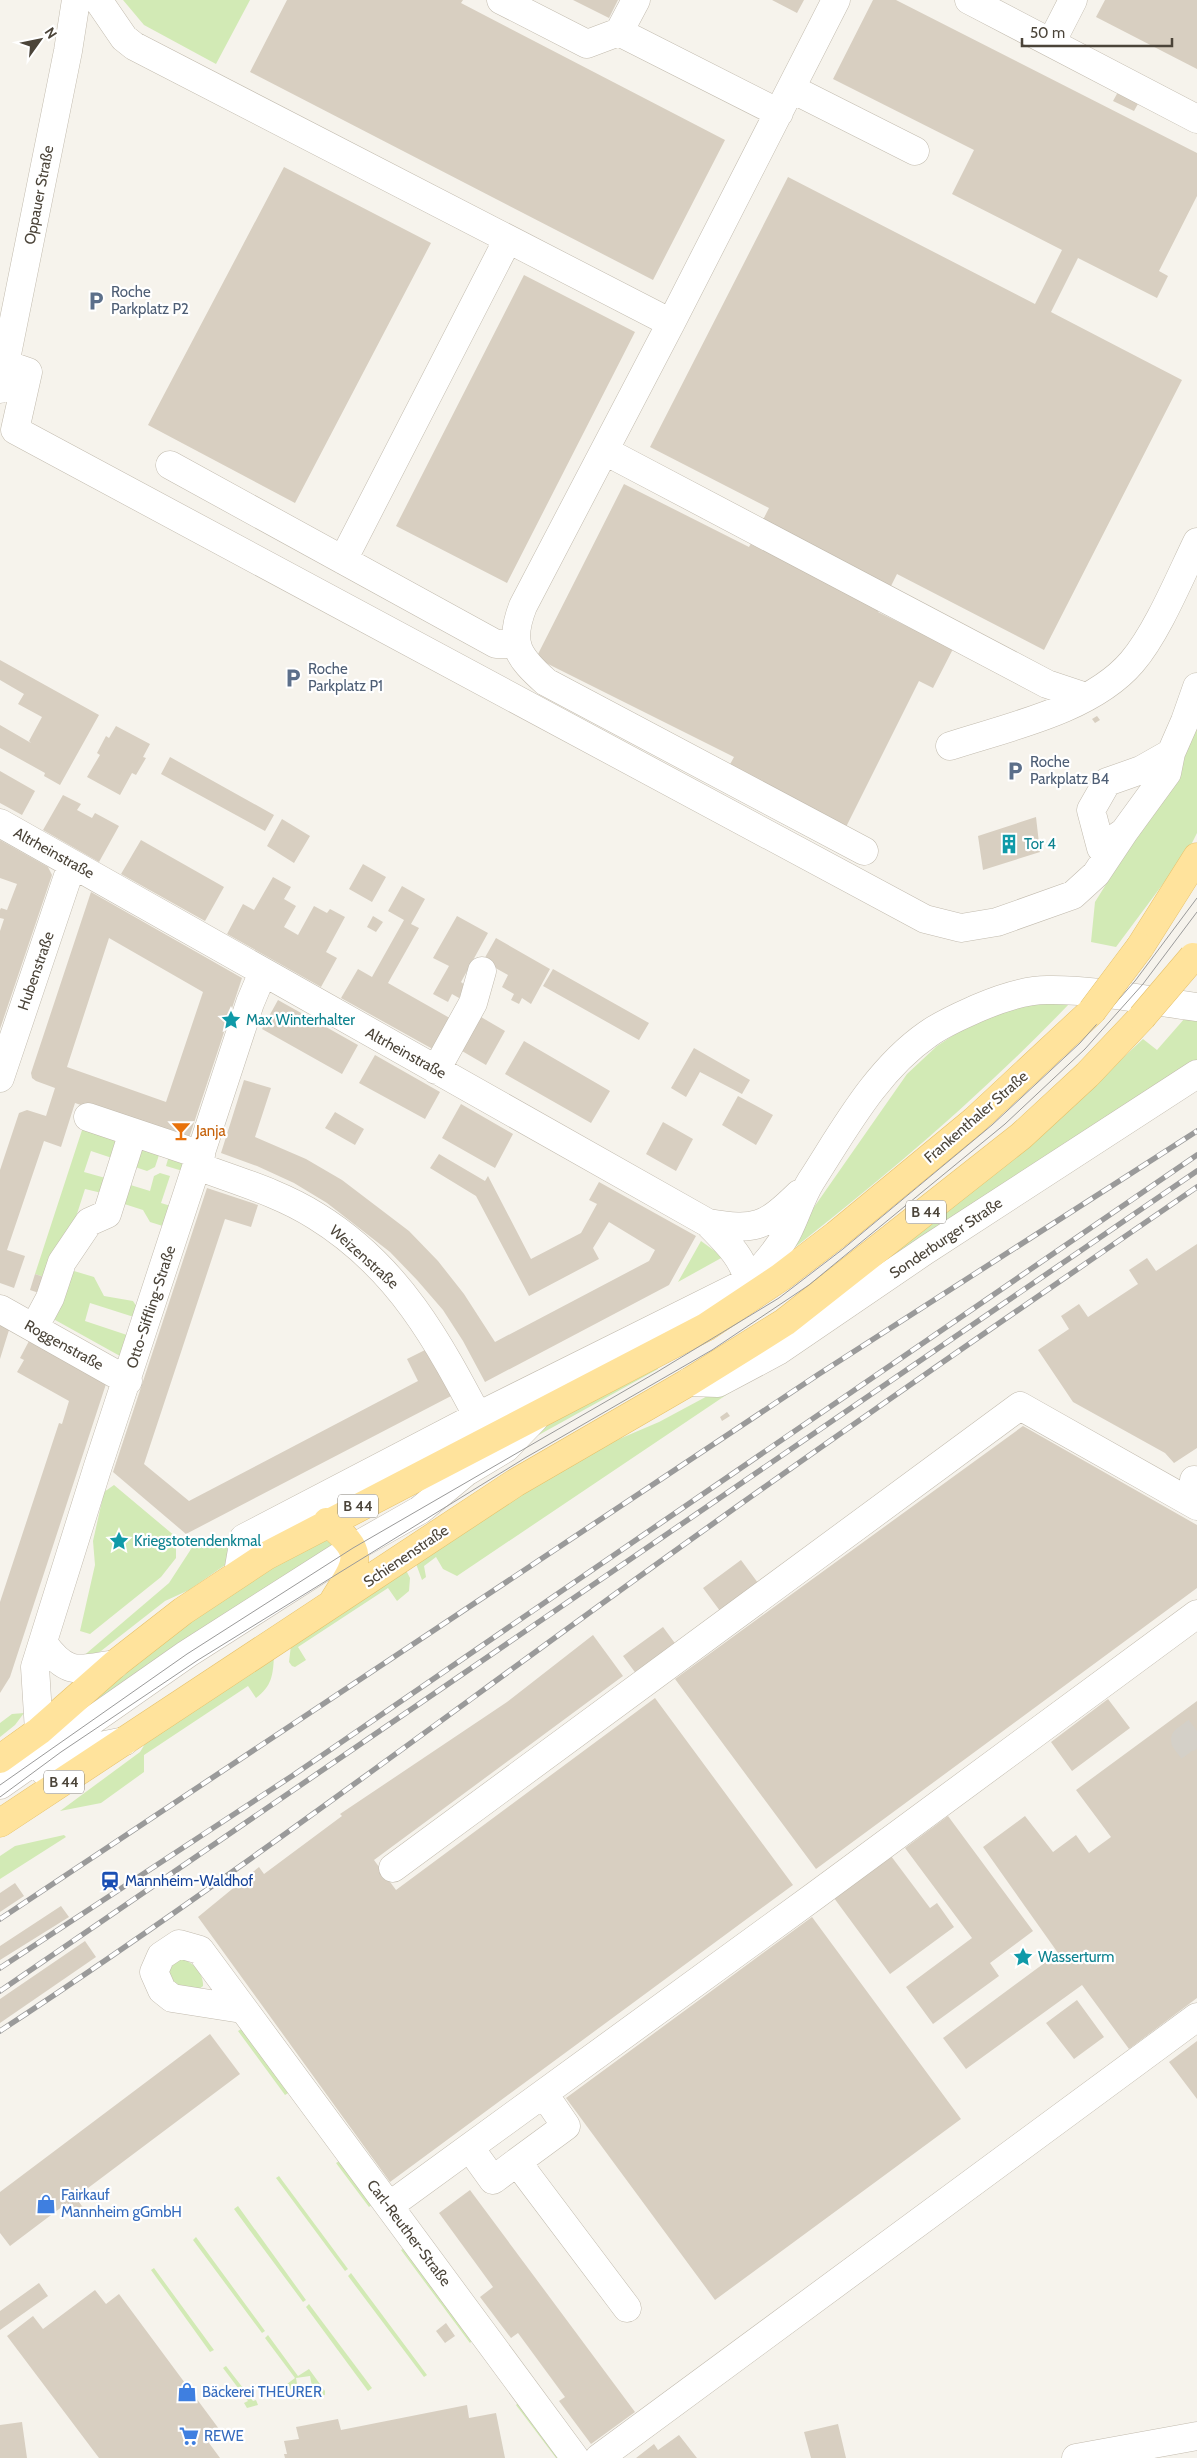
<svg xmlns="http://www.w3.org/2000/svg" width="1197" height="2458" font-family="Cabin,sans-serif">
<rect width="100%" height="100%" fill="#f6f3ec"/>
<path fill="#d2eab5" d="M123,0H250L216,64L144,25Z
M1197,724V833L1189,849L1116,947L1091,942L1095,902L1151,812Z
M1046,1000L1071,1002C979,1098 879,1182 775,1263L907,1074L937,1046L966,1027L1004,1012Z
M1185,1018L1197,1020V1061L827,1306C936,1221 1043,1134 1143,1039L1157,1050Z
M84,1124L128,1138L121,1161L91,1151L84,1172L109,1179L106,1194L85,1189L67,1245L50,1279L35,1274Z
M134,1140L161,1149L155,1167L147,1171L126,1164Z
M170,1152L184,1156L186,1172L166,1166Z
M160,1173L170,1176L161,1203L174,1207L166,1227L150,1222L143,1210L118,1202L124,1183L150,1191L154,1176Z
M701,1241L723,1257L678,1282Z
M64,1268L94,1277L104,1296L133,1301L139,1310L137,1318L90,1303L85,1321L127,1335L120,1356L48,1316Z
M656,1363L658,1369L526,1442L572,1407Z
M741,1378L744,1383L457,1576L443,1569L436,1557L424,1566L426,1577L422,1580L415,1561L584,1454L659,1422Z
M114,1485L176,1537V1558L161,1577L90,1634L80,1631L95,1565L93,1541L104,1492Z
M221,1540C229,1548 231,1552 228,1563L189,1590L165,1601L101,1651L89,1658H81L169,1583L193,1546Z
M325,1540L333,1544L340,1551L0,1772L133,1662L241,1583Z
M405,1568L410,1578L409,1591L397,1601L388,1588L298,1647L306,1660L295,1667L292,1666L289,1662L291,1645Z
M274,1656C273,1675 272,1686 256,1698L248,1686L144,1755V1772L101,1803L60,1811L140,1752L148,1739Z
M24,1713L15,1725L0,1737V1723L12,1714Z
M64,1835L66,1837L0,1879V1856L15,1846Z
M181,1959C193,1961 204,1974 203,1986L198,1990L178,1988L169,1981L168,1967Z
M243,2028L290,2092L285,2095L238,2031Z
M341,2160L373,2204L369,2207L336,2163Z
M279,2176L348,2269L345,2271L276,2178Z
M238,2206L306,2300L303,2302L234,2209Z
M196,2237L265,2331L262,2333L193,2240Z
M406,2247L474,2339L470,2343L401,2250Z
M154,2268L214,2350L210,2352L151,2270Z
M351,2273L427,2375L424,2377L348,2276Z
M309,2304L372,2388L368,2391L306,2307Z
M268,2335L298,2376L309,2369L325,2391V2395L314,2397L310,2376L296,2378L300,2400L297,2399L287,2384L295,2378L265,2338Z
M226,2366L253,2401L256,2400L258,2405L247,2408L244,2403L248,2401L223,2368Z
M520,2401L563,2458H556L516,2405Z"/>
<path fill="#d8cfc1" fill-rule="evenodd" d="M287,0H463L461,3L725,140L653,280L250,72Z
M573,0H618L609,18Z
M772,0H804L797,13Z
M873,0H896L1197,153V196L1159,271L1168,276L1157,298L1078,258L1051,312L1182,380L1044,650L897,574L878,612L953,649L933,688L919,681L846,827L728,768L734,757L536,658L624,484L749,547L769,508L650,447L788,177L1035,304L1062,250L952,194L974,150L833,79Z
M1105,0H1197V69L1096,17Z
M1118,92L1139,102L1134,111L1113,101Z
M284,167L431,243L295,503L148,425Z
M524,275L635,332L507,583L396,526Z
M0,660L99,715L60,785L44,776L45,773L0,748V725L31,743L29,741L42,717L18,704L24,694L0,680Z
M1097,716L1100,720L1095,723L1092,719Z
M116,726L150,744L143,757L146,758L136,775L132,773L120,795L87,777L100,755L97,753L106,736L109,738Z
M170,757L274,815L265,831L161,774Z
M0,771L35,791L22,815L0,803Z
M63,795L81,804L77,810L92,818L95,813L119,826L99,862L43,830Z
M1036,817L1040,852L983,870L978,836Z
M282,819L310,836L294,863L267,846Z
M0,840L48,867L52,875L0,1029V931L4,919L0,918V910L1,908L7,910L17,884L0,878Z
M141,840L224,887L205,921L121,874Z
M363,864L386,877L372,902L349,889Z
M273,877L291,887L284,899L296,906L284,927L298,935L314,906L327,913L330,909L345,917L326,952L337,958L321,987L227,934L243,904L254,910Z
M402,886L425,899L411,924L419,928L388,983L455,1021L438,1052L341,998L358,969L372,977L404,920L388,911Z
M91,892L242,978L188,1141L75,1103L61,1147L44,1141L7,1250L25,1256L14,1288L0,1283V1170L19,1113L27,1110L46,1116L55,1088L36,1081L32,1078L31,1073ZM109,938L203,992L166,1102L67,1067Z
M373,916L383,922L376,932L367,927Z
M457,916L488,933L461,982L466,986L459,998L452,994L448,1002L433,994L449,966L433,958Z
M496,938L550,969L531,1004L522,998L519,1004L511,1000L514,994L502,987L508,975L483,961Z
M553,969L649,1023L639,1040L543,986Z
M278,1000L358,1045L342,1074L262,1029Z
M481,1017L505,1031L486,1065L462,1051Z
M524,1041L610,1091L591,1123L505,1074Z
M694,1048L750,1080L742,1094L700,1072L686,1097L671,1088Z
M375,1055L440,1092L425,1119L359,1083Z
M244,1080L271,1088L255,1137L306,1159L342,1180L409,1231L438,1261L464,1294L495,1342L649,1261L655,1250L609,1222L593,1248L599,1259L529,1296L476,1196L430,1168L439,1154L485,1181L488,1176L531,1259L581,1233L597,1204L589,1200L599,1182L696,1236L669,1285L485,1382L463,1341L443,1310L417,1280L390,1252L327,1203L294,1183L257,1166L221,1153Z
M738,1096L773,1115L756,1145L722,1125Z
M461,1104L513,1134L495,1168L442,1138Z
M335,1112L364,1129L355,1145L325,1128Z
M663,1122L693,1139L676,1171L646,1154Z
M207,1188L258,1205L251,1227L225,1219L144,1464L189,1501L418,1381L407,1359L429,1348L453,1395L186,1534L113,1472Z
M1197,1244V1448L1174,1463L1165,1453L1073,1402L1038,1350L1069,1329L1061,1316L1079,1304L1088,1317L1138,1284L1129,1270L1147,1258L1156,1271Z
M35,1274L50,1279L45,1295L30,1290Z
M0,1325L9,1330L0,1359Z
M29,1341L106,1384L10,1677L0,1693V1602L59,1423L62,1424L69,1401L17,1372L24,1360L20,1358Z
M727,1412L730,1416L722,1421L720,1417Z
M1023,1426L1197,1525V1588L816,1869L675,1679Z
M741,1560L761,1587L723,1615L703,1588Z
M663,1627L677,1646L637,1675L623,1656Z
M593,1635L623,1676L374,1860L396,1890L655,1698L793,1885L390,2182L198,1917L259,1867L264,1874L342,1816L340,1814L507,1702Z
M1108,1699L1130,1728L1072,1771L1051,1742Z
M1197,1701V1998L1129,2049L1082,1985L966,2069L943,2038L1058,1953L983,1847L1025,1816L1053,1852L1076,1835L1089,1853L1111,1837L1076,1790Z
M948,1816L1033,1931L990,1963L999,1976L933,2024L906,1987L972,1938L905,1848Z
M891,1856L930,1908L937,1903L954,1927L890,1974L834,1898Z
M15,1883L24,1896L0,1912V1893Z
M61,1906L69,1917L0,1960V1946Z
M812,1917L961,2119L715,2300L566,2098Z
M85,1941L96,1957L0,2023V1999Z
M1077,2000L1104,2037L1074,2059L1046,2023Z
M210,2034L240,2074L80,2194L83,2199L79,2202L87,2213L79,2219L67,2203L10,2246L0,2233V2192Z
M1197,2041V2099L1169,2062Z
M470,2190L635,2412L591,2444L559,2401L565,2397L518,2333L511,2338L480,2297L493,2287L439,2213Z
M39,2283L48,2296L0,2330V2311Z
M95,2290L106,2304L119,2294L222,2433L209,2443L220,2458H99L7,2336L33,2316L43,2329Z
M446,2323L455,2336L445,2343L436,2331Z
M467,2405L469,2418L496,2413L505,2458H285L284,2454H287L284,2441L299,2439L296,2427L338,2419L341,2430Z
M22,2422L27,2458H0V2425Z
M838,2424L846,2458H811L804,2432Z
M679,2435L697,2458H636L654,2444L658,2450Z"/>
<g fill="none" stroke-linecap="round" stroke-linejoin="round">
<path stroke="#d4d0c8" stroke-width="28" stroke-dasharray="28 14" stroke-linecap="butt" d="M1197,1731L1185,1740L1197,1756"/>
<defs>
<path id="minor" d="M98,0L124,38L134,46L671,323
M501,0L587,44L619,32L779,113
M836,0L671,323L523,606C508,644 518,657 546,682L864,851
M969,0L1197,119
M619,32L636,0
M1052,41L1073,0
M792,89L915,151
M5,364L28,372L15,430L925,919L961,928L997,922L1073,895L1096,874L1124,832
M0,389L68,51L76,0
M605,451L1047,684L1086,697
M170,465L496,644H516
M343,560L508,239
M950,746C1008,727 1091,710 1132,662C1157,633 1180,577 1197,542
M1171,753L1141,770L1107,782L1091,810L1101,848L1124,832L1167,773L1171,753L1185,721L1197,687
M0,823L708,1223C727,1243 741,1255 749,1281L478,1416L244,1538L238,1573
M436,1070L473,1003L482,971
M0,1078L72,864
M88,1117L201,1155
M197,1166C237,1181 280,1193 316,1216C402,1269 441,1347 486,1432
M708,1223C756,1231 765,1227 799,1194
M739,1291C757,1273 775,1255 787,1233C796,1216 801,1197 811,1181C844,1130 876,1070 928,1034C943,1023 960,1016 978,1008C999,999 1024,990 1047,990C1097,989 1148,1001 1197,1007
M0,1309L128,1381
M34,1328L50,1298L62,1262L89,1222L107,1214L133,1132
M689,1382L718,1383L778,1351L926,1250L1197,1074
M1194,1480L1197,1482
M44,1644C68,1677 79,1669 115,1664
M39,1731L35,1667L98,1466L250,1003L263,972
M45,1772L86,1749L125,1741
M0,1785L187,1654L353,1548L420,1510L466,1472L506,1448L534,1419
M393,1868L1020,1406L1197,1506
M242,2009L172,1998L162,1990L154,1972L161,1956L179,1944L200,1950L575,2458
M470,2148L493,2180L517,2162L627,2308
M517,2162L566,2126L544,2094
M389,2206L816,1895L1197,1614
M599,2458L1197,2017
M1076,2458L1197,2436"/>
<path id="major" d="M1140,947L1197,857
M327,1522C367,1554 358,1561 334,1600
M0,1759L39,1731L115,1664L183,1611L266,1556L706,1327L781,1277L836,1235L974,1121L1092,1011
M0,1823L515,1483L689,1382L785,1322L1021,1136L1087,1075L1142,1017"/>
</defs>
<use href="#minor" stroke="#c2bbae" stroke-width="29"/>
<use href="#major" stroke="#e6c16a" stroke-width="29"/>
<use href="#minor" stroke="#fff" stroke-width="28"/>
<use href="#major" stroke="#ffe39c" stroke-width="28"/>
<path stroke="#9a9a9a" stroke-width="1" d="M0,1785L187,1654L353,1548L657,1372L779,1298L843,1249L992,1125L1080,1043L1135,981L1197,898
M0,1797L61,1752L198,1660L525,1458L712,1350L809,1285L1005,1124L1085,1049L1143,984L1197,912"/>
<defs>
<path id="rail" d="M0,1919L819,1374L1197,1131
M0,1968L292,1776L1197,1155
M0,1991L1197,1171
M0,2031C224,1884 437,1722 654,1566C833,1437 1015,1312 1197,1187"/>
</defs>
<use href="#rail" stroke="#9a9a9a" stroke-width="5.5"/>
<use href="#rail" stroke="#fff" stroke-width="4" stroke-dasharray="11" stroke-linecap="butt"/>
<defs>
<path id="major-bridge" d="M1092,1011L1140,947
M1142,1017L1193,957"/>
</defs>
<use href="#major-bridge" stroke="#e6c16a" stroke-width="29" stroke-linecap="butt"/>
<use href="#major-bridge" stroke="#ffe39c" stroke-width="28"/>
</g>
<defs>
<symbol id="parking-bare" viewBox="-9 -9 18 18"><path d="M-3.5-5.5H1a3.5 3.5 0 0 1 0 7H-1V5.5H-3.5ZM-1-3.4V-.6H.8a1.4 1.4 0 0 0 0-2.8Z" fill="#5c6f8a" stroke="#fff" stroke-width="2.5" paint-order="stroke"/></symbol>
<symbol id="building-bare" viewBox="-9 -9 18 18"><path d="M-4-6H4V6H1V3H-1V6H-4ZM-2.5-4.3h1.7v1.8h-1.7ZM.8-4.3h1.7v1.8H.8ZM-2.5-1h1.7V.8h-1.7ZM.8-1h1.7V.8H.8Z" fill="#0f9aa8" stroke="#fff" stroke-width="2.5" paint-order="stroke"/></symbol>
<symbol id="sight-bare" viewBox="-9 -9 18 18"><path d="M0-6L1.8-2.2L6-1.7L2.9 1.2L3.7 5.4L0 3.3L-3.7 5.4L-2.9 1.2L-6-1.7L-1.8-2.2Z" fill="#0f9aa8" stroke="#fff" stroke-width="2.5" paint-order="stroke"/></symbol>
<symbol id="bar-bare" viewBox="-9 -9 18 18"><path d="M-6-5H6L.8 .8V4.5H3.5V6h-7V4.5H-.8V.8Z" fill="#e8710a" stroke="#fff" stroke-width="2.5" paint-order="stroke"/></symbol>
<symbol id="station-bare" viewBox="-9 -9 18 18"><path d="M-3-6H3Q5-6 5-4V2Q5 4 3 4L4.5 6H3L1.5 4h-3L-3 6H-4.5L-3 4Q-5 4-5 2V-4Q-5-6-3-6ZM-3.5-4v3h7v-3ZM-3.5 1v1.5H-2V1ZM2 1v1.5H3.5V1Z" fill="#1a4fb4" stroke="#fff" stroke-width="2.5" paint-order="stroke"/></symbol>
<symbol id="shop-bare" viewBox="-9 -9 18 18"><path d="M-5-2.5h2.3a2.7 3.5 0 0 1 5.4 0H5L5.5 6h-11ZM-1.5-2.5h3a1.5 2.3 0 0 0-3 0Z" fill="#3f7fe0" stroke="#fff" stroke-width="2.5" paint-order="stroke"/></symbol>
<symbol id="supermarket-bare" viewBox="-9 -9 18 18"><path d="M-6-5.5h2.5l.6 2H6L4.5 2H-2.5L-4.4-4H-6ZM-1.5 3.2a1.3 1.3 0 1 0 .1 0ZM3 3.2a1.3 1.3 0 1 0 .1 0Z" fill="#3f7fe0" stroke="#fff" stroke-width="2.5" paint-order="stroke"/></symbol>
</defs>
<g fill-rule="evenodd">
<use href="#parking-bare" x="82" y="287" width="28" height="28"/>
<use href="#parking-bare" x="279" y="664" width="28" height="28"/>
<use href="#parking-bare" x="1001" y="757" width="28" height="28"/>
<use href="#building-bare" x="995" y="830" width="28" height="28"/>
<use href="#sight-bare" x="217" y="1006" width="28" height="28"/>
<use href="#bar-bare" x="167" y="1117" width="28" height="28"/>
<use href="#sight-bare" x="105" y="1527" width="28" height="28"/>
<use href="#station-bare" x="96" y="1867" width="28" height="28"/>
<use href="#sight-bare" x="1009" y="1943" width="28" height="28"/>
<use href="#shop-bare" x="32" y="2190" width="28" height="28"/>
<use href="#shop-bare" x="173" y="2378" width="28" height="28"/>
<use href="#supermarket-bare" x="175" y="2422" width="28" height="28"/>
</g>
<g text-anchor="middle" stroke-width="4.5" stroke-linejoin="round" paint-order="stroke">
<g fill="#fff" stroke="#817c74" stroke-width="1">
<rect x="906" y="1200.5" width="40" height="23" rx="4"/>
<rect x="338" y="1494.5" width="40" height="23" rx="4"/>
<rect x="44" y="1770.5" width="40" height="23" rx="4"/>
</g>
<g font-size="14" font-weight="bold" fill="#4b4439">
<text x="926" y="1217">B 44</text>
<text x="358" y="1511">B 44</text>
<text x="64" y="1787">B 44</text>
</g>
<g font-size="15" fill="#4b4439" stroke="#fff">
<text transform="translate(39 195) rotate(-79)" y="5">Oppauer Straße</text>
<text transform="translate(54 853) rotate(29)" y="5">Altrheinstraße</text>
<text transform="translate(36 971) rotate(-71)" y="5">Hubenstraße</text>
<text transform="translate(406 1053) rotate(29)" y="5">Altrheinstraße</text>
<text transform="translate(976 1117) rotate(-41)" y="5">Frankenthaler Straße</text>
<text transform="translate(946 1238) rotate(-34)" y="5">Sonderburger Straße</text>
<text transform="translate(364 1257) rotate(42)" y="5">Weizenstraße</text>
<text transform="translate(151 1307) rotate(-72)" y="5">Otto-Siffling-Straße</text>
<text transform="translate(64 1345) rotate(29)" y="5">Roggenstraße</text>
<text transform="translate(406 1556) rotate(-34)" y="5">Schienenstraße</text>
<text transform="translate(409 2233) rotate(53)" y="5">Carl-Reuther-Straße</text>
</g>
<g font-size="15" fill="#4e5e75" stroke="#fff" text-anchor="start">
<text x="111" y="297">Roche<tspan x="111" dy="17">Parkplatz P2</tspan></text>
<text x="308" y="674">Roche<tspan x="308" dy="17">Parkplatz P1</tspan></text>
<text x="1030" y="767">Roche<tspan x="1030" dy="17">Parkplatz B4</tspan></text>
</g>
<g font-size="15" fill="#0d838f" stroke="#fff" text-anchor="start">
<text x="1024" y="849">Tor 4</text>
<text x="246" y="1025">Max Winterhalter</text>
<text x="134" y="1546">Kriegstotendenkmal</text>
<text x="1038" y="1962">Wasserturm</text>
</g>
<g font-size="15" fill="#c56008" stroke="#fff" text-anchor="start">
<text x="196" y="1136">Janja</text>
</g>
<g font-size="15" fill="#164399" stroke="#fff" text-anchor="start">
<text x="125" y="1886">Mannheim-Waldhof</text>
</g>
<g font-size="15" fill="#366cbe" stroke="#fff" text-anchor="start">
<text x="61" y="2200">Fairkauf<tspan x="61" dy="17">Mannheim gGmbH</tspan></text>
<text x="202" y="2397">Bäckerei THEURER</text>
<text x="204" y="2441">REWE</text>
</g>
</g>
<g transform="translate(40 40) rotate(57)" stroke="#ffffff" stroke-width="4" paint-order="stroke">
<path d="M0-4L9 19L0 12L-9 19Z" fill="#4b4439"/>
<text y="-8" font-size="14" font-weight="bold" text-anchor="middle" fill="#4b4439">N</text>
</g>
<path d="M1022 38v8h150v-8" fill="none" stroke="#4b4439" stroke-width="2.5"/>
<text x="1030" y="38" font-size="15" fill="#4b4439" stroke="#ffffff" stroke-width="4" paint-order="stroke">50 m</text>
</svg>
